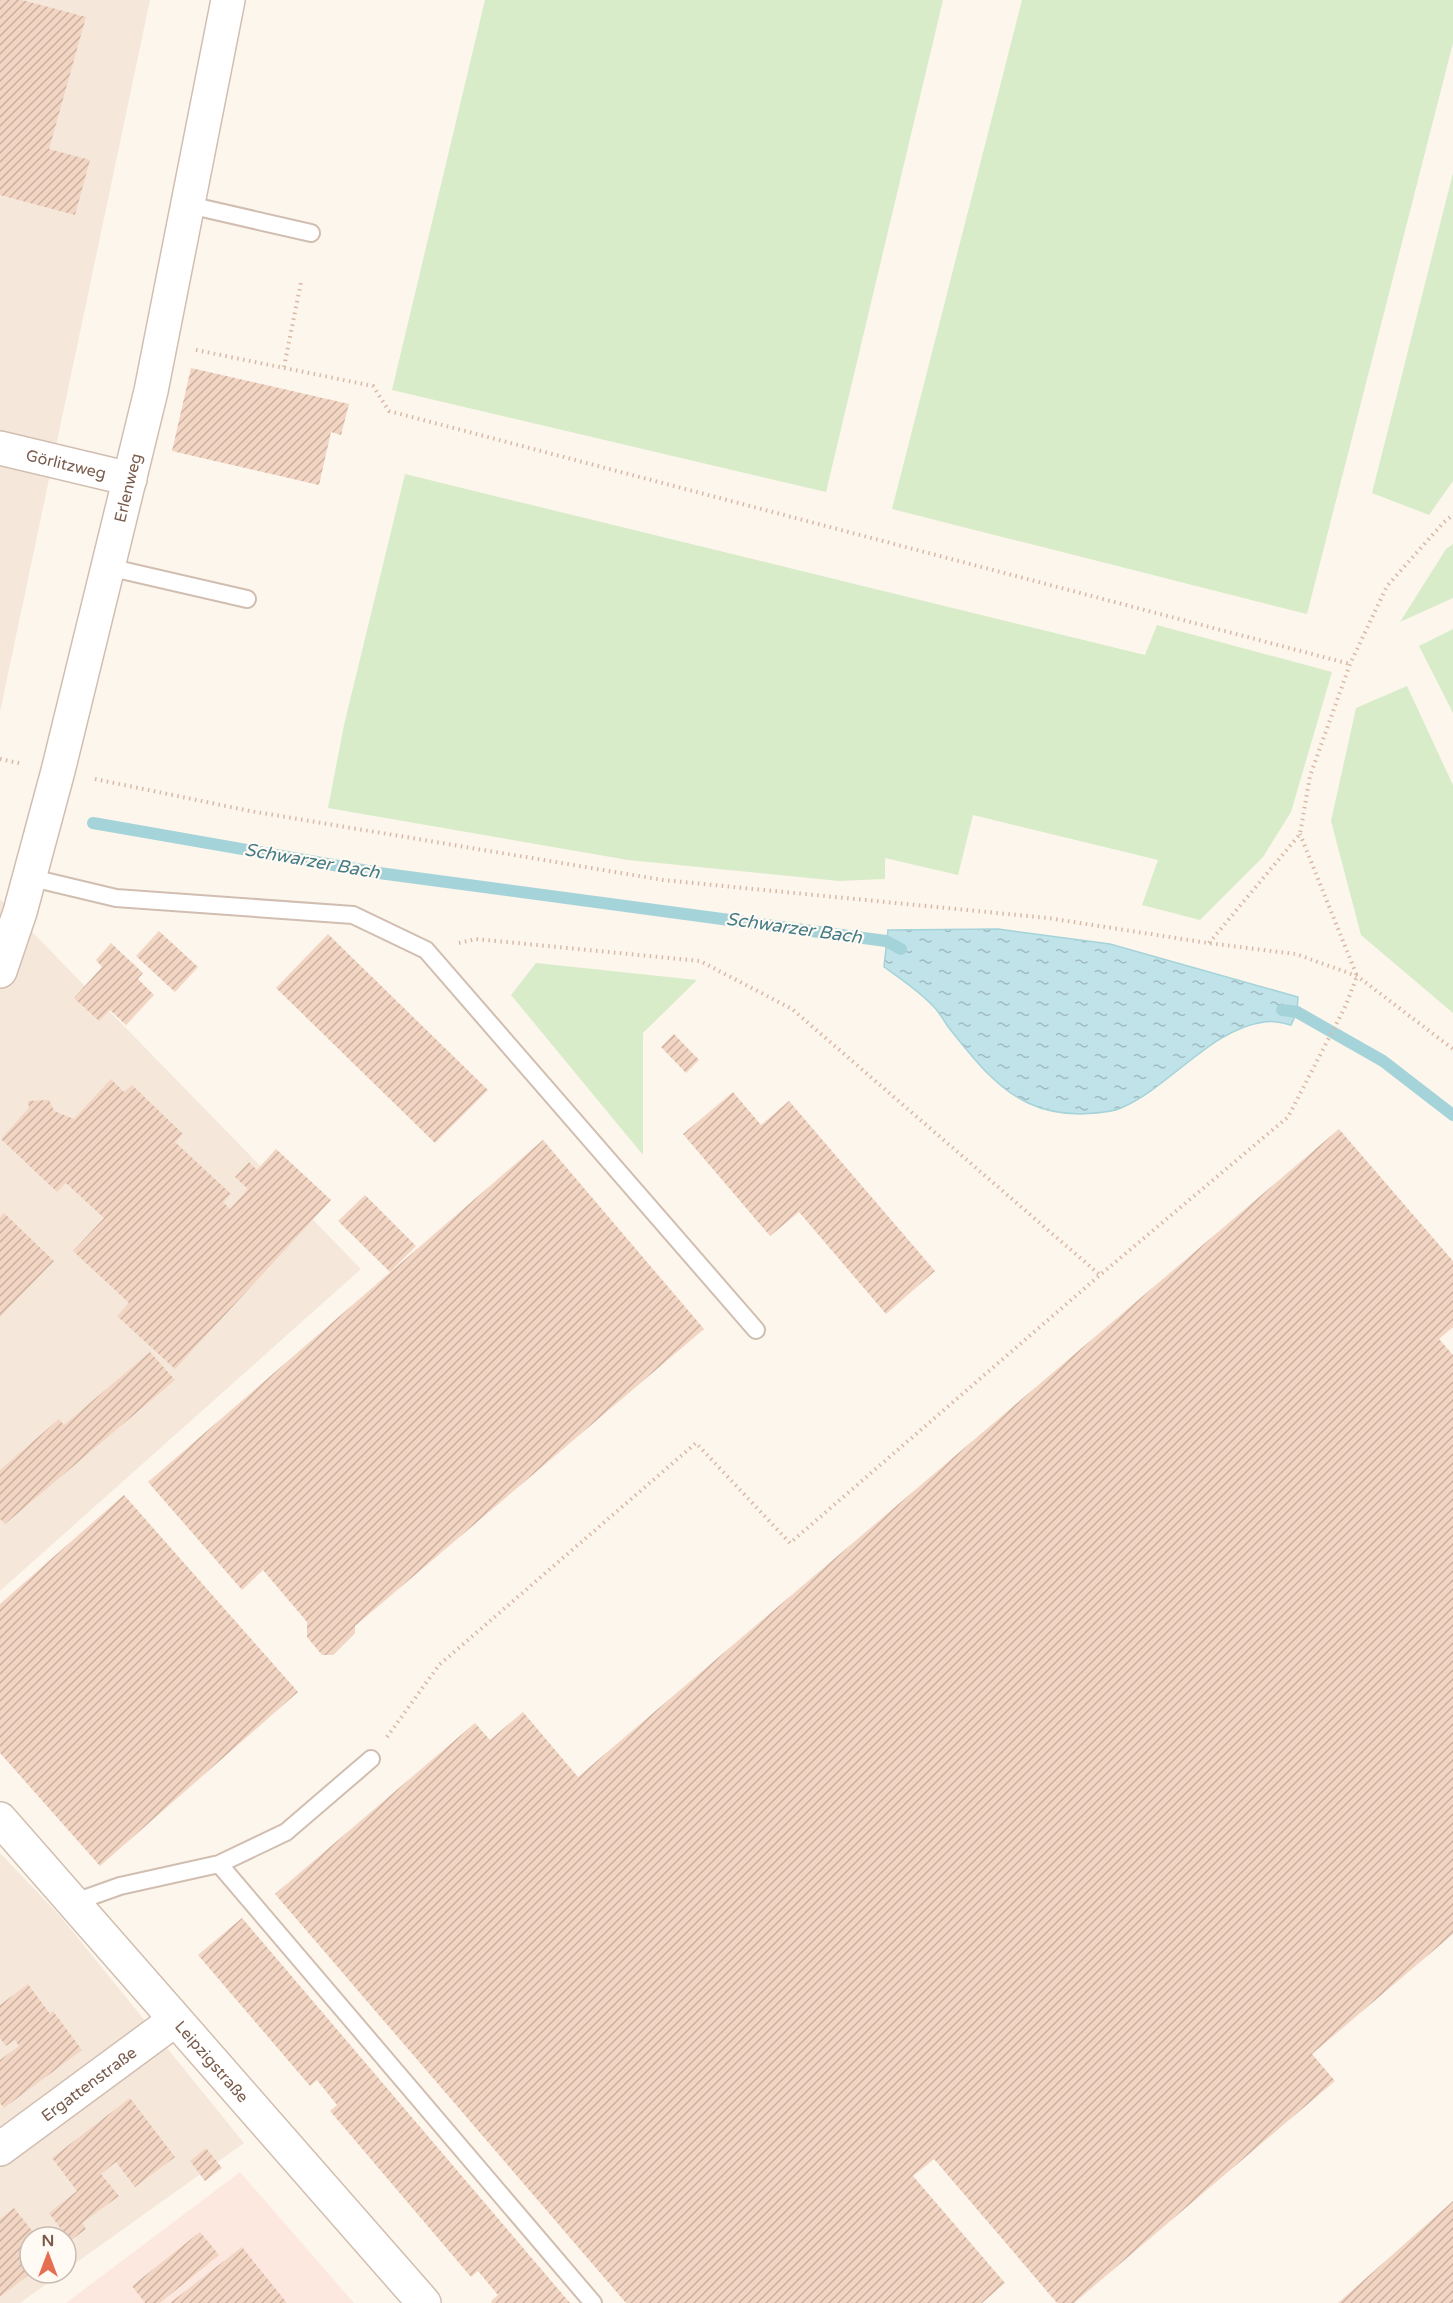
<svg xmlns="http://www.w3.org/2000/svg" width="1453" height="2303" font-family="'Varela Round',sans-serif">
<defs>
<pattern id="water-ripples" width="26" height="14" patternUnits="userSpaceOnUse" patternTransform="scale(1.5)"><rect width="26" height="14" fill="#bfe3e8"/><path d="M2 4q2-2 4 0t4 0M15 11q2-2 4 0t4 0" fill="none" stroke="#a0bbbe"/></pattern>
<pattern id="building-hatch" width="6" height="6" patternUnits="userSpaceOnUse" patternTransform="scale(1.5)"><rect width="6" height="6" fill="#f3d5c3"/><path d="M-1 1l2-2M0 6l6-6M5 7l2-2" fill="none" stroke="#cab0a1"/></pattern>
</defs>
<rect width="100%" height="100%" fill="#fdf6ec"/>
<path fill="#f5e8da" d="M0,0H150L0,712Z
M0,899L361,1269L0,1591Z
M0,1853L61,1917L244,2143L66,2270V2237H30V2273H62L20,2303H0Z"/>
<path fill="#fde8e0" d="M240,2172L354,2303H66Z"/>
<path fill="#d8ecc9" d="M485,0H943L826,492L392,390Z
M1022,0H1453V43L1307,614L892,509Z
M1453,173V481L1429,515L1372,493Z
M405,474L1145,655L1157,625L1332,672L1291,812L1263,857L1200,920L1142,905L1158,860L973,815L958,875L885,858V879L839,881L628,860L328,808L344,725Z
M1453,544V598L1400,622L1446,549Z
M1453,629V713L1419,646Z
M1407,686L1453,785V1013L1361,935L1331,821L1356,708Z
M536,963L697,980L643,1033V1155L511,995Z"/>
<path fill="url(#water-ripples)" stroke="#a5d3da" stroke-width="1.5" d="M998,929L1110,944L1298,997L1297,1012L1291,1025C1283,1023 1272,1020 1264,1022C1211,1029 1170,1087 1121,1108C1110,1113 1094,1113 1081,1114C1063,1114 1045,1111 1028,1103C996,1088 971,1056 949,1028C944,1021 940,1013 933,1006C919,991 901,979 884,967L888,930Z"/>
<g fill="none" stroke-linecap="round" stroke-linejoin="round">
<path stroke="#a5d3da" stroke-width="12" d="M93,823L379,873L886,941L901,949
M1282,1010L1297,1012L1383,1061L1453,1115"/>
</g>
<path fill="url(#building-hatch)" d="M0,0H22L86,17L49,149L90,160L75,215L0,195Z
M191,368L349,404L341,435L331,432L319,485L172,451Z
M159,931L198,967L175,992L136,956Z
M328,934L488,1090L435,1143L276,988Z
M111,943L143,973L138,979L154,995L126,1025L110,1010L99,1021L74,998L102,967L96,960Z
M674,1034L699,1060L686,1073L661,1047Z
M111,1079L124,1092L132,1085L183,1134L175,1142L231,1194L223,1202L230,1209L248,1189L235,1177L249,1162L257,1170L276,1149L331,1200L175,1369L117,1316L129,1303L73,1251L104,1218L66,1183L57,1192L1,1139L29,1108L28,1101L49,1100L54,1111L74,1119Z
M733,1092L761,1125L789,1101L935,1271L886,1314L799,1212L770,1236L683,1134Z
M1339,1129L1453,1261V1327L1439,1339L1453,1355V1934L1312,2054L1335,2081L1074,2303H1057L934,2159L913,2176L1005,2283L982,2303H626L275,1894L475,1723L490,1740L523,1712L578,1777Z
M543,1140L704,1329L355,1626V1633L333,1655H322L307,1637V1622L263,1570L242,1590L148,1482Z
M365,1195L416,1246L390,1272L338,1221Z
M4,1213L54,1261L0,1317V1217Z
M150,1352L175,1380L5,1524L0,1519V1470L59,1419L64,1425Z
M124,1495L298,1692L100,1866L0,1753V1604Z
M242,1918L570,2303H492L491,2301L498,2295L478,2271L471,2277L330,2111L337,2105L317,2080L310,2086L198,1955Z
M28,1984L50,2014L53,2011L82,2050L4,2108L0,2103V2060L19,2046L15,2040L6,2046L0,2038V2005Z
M130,2098L175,2157L135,2187L116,2162L101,2174L119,2196L82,2223L86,2229L70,2241L49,2213L77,2191L52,2158Z
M206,2148L222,2168L205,2181L190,2161Z
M1453,2201V2303H1338Z
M14,2208L37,2237H30V2274L0,2297V2219Z
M200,2232L219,2255L160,2303H145L132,2286Z
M242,2247L287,2303H170Z"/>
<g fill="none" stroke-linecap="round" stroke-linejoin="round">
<defs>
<path id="lane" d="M189,205L311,233
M108,567L247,599
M28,877L116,898L353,915L426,950L756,1330
M219,1864L593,2303
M75,1902L120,1886L219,1864L286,1832L371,1759"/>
<g id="street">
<path id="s1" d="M0,448L130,479"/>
<path id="s2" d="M0,971L20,912L58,771L151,391L228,0"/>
<path id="s3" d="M0,1819L424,2303"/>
<path id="s4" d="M0,2149L175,2020"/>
</g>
</defs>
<use href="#lane" stroke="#d1beb0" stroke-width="20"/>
<use href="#street" stroke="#d1beb0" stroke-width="36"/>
<path stroke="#d9b8a5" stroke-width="4" stroke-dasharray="1.5 4.5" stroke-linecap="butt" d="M196,350L373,386L389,411L1350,664
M284,367L301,282
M0,759L23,764
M95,779L250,811L663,880L1048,918L1208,943L1296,954L1357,976L1453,1049
M459,943L476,939L700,961L792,1009L1100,1275
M1209,943L1300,834L1310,776L1350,664L1387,586L1444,522L1453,515
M387,1737L439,1665L696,1443L790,1543L1100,1275L1288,1117L1346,1005L1357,976L1300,834"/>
<use href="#lane" stroke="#fff" stroke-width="16"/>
<use href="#street" stroke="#fff" stroke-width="33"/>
</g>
<g text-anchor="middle" stroke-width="4.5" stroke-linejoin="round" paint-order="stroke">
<g font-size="16" fill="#7a5c4d" stroke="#fffaf3">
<text dy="6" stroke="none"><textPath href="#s1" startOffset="68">Görlitzweg</textPath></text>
<text dy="6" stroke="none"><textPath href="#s2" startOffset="500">Erlenweg</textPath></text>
<text dy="6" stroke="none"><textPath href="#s3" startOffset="322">Leipzigstraße</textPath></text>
<text dy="6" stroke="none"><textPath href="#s4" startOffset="110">Ergattenstraße</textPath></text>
</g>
<g font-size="18" font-style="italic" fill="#437c86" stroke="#fffaf3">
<text transform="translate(312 861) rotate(10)" y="6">Schwarzer Bach</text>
<text transform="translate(794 928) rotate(8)" y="6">Schwarzer Bach</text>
</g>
</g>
<g transform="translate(48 2255)"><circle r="28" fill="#fffaf3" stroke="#cabbb1" stroke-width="1.5"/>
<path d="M0-4.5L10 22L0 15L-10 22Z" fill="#e76f51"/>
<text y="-9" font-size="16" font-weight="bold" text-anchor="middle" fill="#7a5c4d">N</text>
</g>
</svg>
